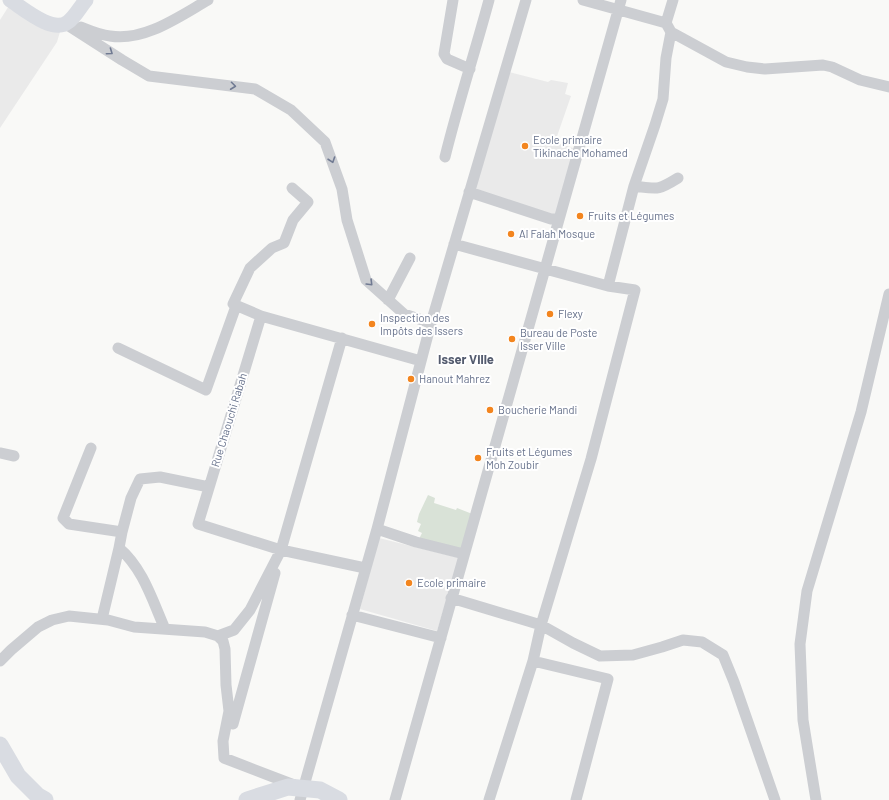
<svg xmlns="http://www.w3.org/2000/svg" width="889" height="800" font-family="Barlow,sans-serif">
<rect width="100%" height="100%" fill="#f9f9f7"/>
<path fill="#eaeaea" d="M12,1L62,25L57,42L0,128V20Z
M505,71L548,82L551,80L568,83L565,94L571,96L555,142L579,150L559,219L469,192Z
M379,538L459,558L437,631L360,609Z"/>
<path fill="#d9e2d7" d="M428,495L435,498L434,503L456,510L457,508L475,515L464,554L418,541L422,533L418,531L421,524L417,522L419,514Z"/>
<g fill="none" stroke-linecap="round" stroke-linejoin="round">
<path stroke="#ccced2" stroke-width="11" d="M453,0L444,54L447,59L470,69
M583,0L666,23L671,32L666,58L663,99L655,125L634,186L608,286
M666,23L673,0
M66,24L122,60L149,76L255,89L291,110L325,142L342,189L347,220L366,280L404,314L431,323
M81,27C91,31 100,35 110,36C144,42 180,16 208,0
M671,32L726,62L747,67L765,69L823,65L832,67L860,80L889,87
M445,157C458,104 475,52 489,0
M634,186C658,189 657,191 678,178
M292,188L308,202L293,220L284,243L272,248L250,268L233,304L261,316L421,361
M469,192L551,219H559
M388,300L410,258
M261,316L198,524L281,550L365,568
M118,348L206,390L236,306
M91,448L63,518L69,524L122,532L119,548
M0,453L14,456
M377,529L416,542L464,554
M122,532L131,498L140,479L160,477L209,487
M451,598L541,625L591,459L635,290L608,286L454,244
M352,615L441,638
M102,619L119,548C143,568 153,602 165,629
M218,636L234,630L250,610L281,550L342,338
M0,661L11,650L38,627L52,620L69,616L108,620L134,627L205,632L218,636L223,641L225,649L226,685L229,711L223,741L224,758L294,785
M533,661L608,679L576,800
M233,724L275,573
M300,800L377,529L431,323L526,0
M395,800L621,0
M489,800L533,661L541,625L573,643L600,656L633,655L662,647L683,640L702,642L723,655L734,682L775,800
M816,800L803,720L800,644L807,591L861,412L889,294"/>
<path stroke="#d9dce2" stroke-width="15" d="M10,0C24,9 53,34 68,22C75,17 80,7 86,0"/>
<path stroke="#d9dce2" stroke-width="17" d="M0,745L18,776L38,796L45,800
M247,800L288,787L320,790L339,800"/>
</g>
<defs><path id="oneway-chevron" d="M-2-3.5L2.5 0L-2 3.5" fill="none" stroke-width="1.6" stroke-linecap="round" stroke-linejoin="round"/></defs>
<g stroke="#707a92">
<use href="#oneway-chevron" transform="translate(110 52) rotate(35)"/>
<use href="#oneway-chevron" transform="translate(233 86) rotate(7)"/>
<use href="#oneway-chevron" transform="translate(332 160) rotate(71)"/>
<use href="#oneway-chevron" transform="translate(370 283) rotate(45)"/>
</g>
<g fill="#f3851e" stroke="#fff" stroke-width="1.5">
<circle cx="525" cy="146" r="4"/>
<circle cx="580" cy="216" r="4"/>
<circle cx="511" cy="234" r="4"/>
<circle cx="550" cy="314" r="4"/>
<circle cx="372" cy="324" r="4"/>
<circle cx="512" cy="339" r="4"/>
<circle cx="411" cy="379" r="4"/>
<circle cx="490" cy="410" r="4"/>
<circle cx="478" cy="458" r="4"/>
<circle cx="409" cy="583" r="4"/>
</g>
<g text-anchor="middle" stroke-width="4" stroke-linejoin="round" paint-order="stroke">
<g font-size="11" fill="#66718b" stroke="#fff" text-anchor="start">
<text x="533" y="144">Ecole primaire<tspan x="533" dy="13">Tikinache Mohamed</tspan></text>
<text x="588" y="220">Fruits et Légumes</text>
<text x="519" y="238">Al Falah Mosque</text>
<text x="558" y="318">Flexy</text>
<text x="380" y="322">Inspection des<tspan x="380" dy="13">Impôts des Issers</tspan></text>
<text x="520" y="337">Bureau de Poste<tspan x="520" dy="13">Isser Ville</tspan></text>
<text x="419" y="383">Hanout Mahrez</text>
<text x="498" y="414">Boucherie Mandi</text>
<text x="486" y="456">Fruits et Légumes<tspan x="486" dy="13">Moh Zoubir</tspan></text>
<text x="417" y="587">Ecole primaire</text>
</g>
<g font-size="11" fill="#66718b" stroke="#fff">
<text transform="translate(229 420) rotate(-73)" y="4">Rue Chaouchi Rabah</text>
</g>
<g font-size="13" font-weight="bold" fill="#545c6f" stroke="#fff">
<text x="466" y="364">Isser Ville</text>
</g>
</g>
</svg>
